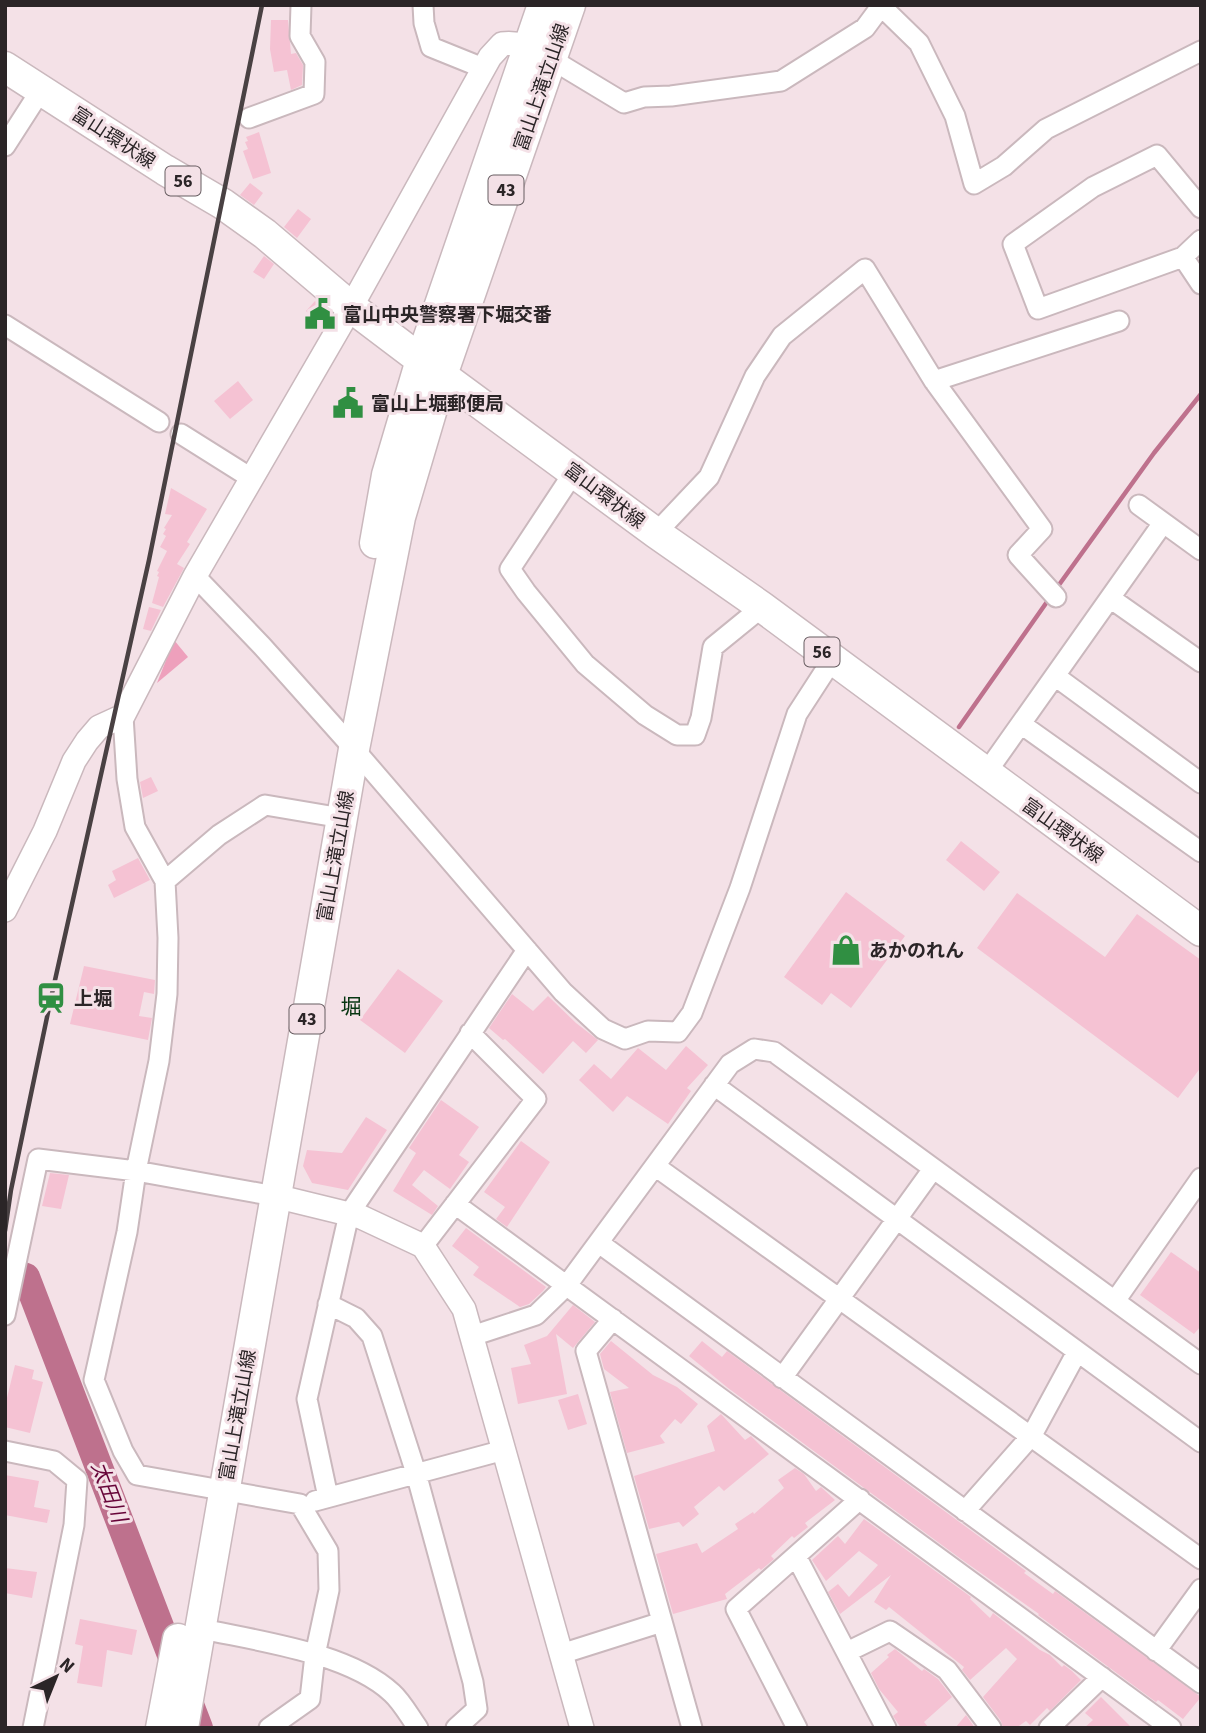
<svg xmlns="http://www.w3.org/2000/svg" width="1206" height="1733" font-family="'Source Sans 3','Noto Sans JP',sans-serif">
<rect width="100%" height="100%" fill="#f4e1e7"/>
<path fill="#eea0bc" d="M174,640L188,657L157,683Z"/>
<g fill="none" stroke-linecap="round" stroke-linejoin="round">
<path stroke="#be718d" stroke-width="4.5" d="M1056,589L1154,453L1201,394
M959,727L1049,599"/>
<path stroke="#be718d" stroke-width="28" d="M5,1269L26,1277L199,1728"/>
</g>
<path fill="#f5c2d3" d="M271,20H288L291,54L296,53L303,65L302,85L291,90L287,70L274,72L270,49Z
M259,132L271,173L253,179L243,151L248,149L245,142L248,141L246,137Z
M250,183L263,193L254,205L240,195Z
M298,209L311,219L297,238L284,227Z
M264,256L274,264L264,279L253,272Z
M315,301L331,314L323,327L306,311Z
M238,381L253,400L230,419L214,401Z
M171,488L207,509L187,542L190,544L177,564L184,568L163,607L152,603L159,577L157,576L159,572L157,571L167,551L160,547L166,536L163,534L166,529L164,528L172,515L165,514Z
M149,607L161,610L151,631L143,629Z
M151,777L158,791L143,798L140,782Z
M961,841L1000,872L984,891L946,860Z
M138,858L150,880L114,898L108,885L116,880L112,871Z
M846,892L905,936L851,1008L831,993L822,1005L784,977Z
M1017,893L1105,957L1137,914L1201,960V1067L1178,1098L977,948Z
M84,966L155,980L154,994L144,992L139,1016L152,1018L148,1040L70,1024Z
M398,969L443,1001L405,1053L360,1020Z
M512,994L533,1011L548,996L576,1023L598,1040L586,1053L573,1041L543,1074L505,1039L503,1040L489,1028Z
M686,1046L708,1065L687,1088L691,1091L668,1124L627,1096L613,1112L579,1080L594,1064L611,1079L638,1048L666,1070Z
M441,1100L479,1127L459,1155L469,1162L450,1189L424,1170L412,1185L438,1206L432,1215L393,1191L416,1153L409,1148Z
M366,1117L387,1130L348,1190L312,1183L303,1166L307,1150L342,1153Z
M521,1141L550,1162L507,1227L496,1219L505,1207L484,1192Z
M50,1173L69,1175L61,1209L42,1206Z
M466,1228L546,1287L543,1291L529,1304L520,1307L473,1275L479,1267L452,1246Z
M1171,1252L1201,1273V1326L1194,1334L1140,1295Z
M573,1305L595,1322L573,1348L556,1334L567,1394L518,1404L511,1368L531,1364L524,1345L547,1336Z
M611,1341L653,1375L677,1387L698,1404L681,1424L675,1419L660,1436L665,1443L627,1453L610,1392L629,1388L604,1369L600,1354Z
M702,1341L722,1357L727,1351L1026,1571L1024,1573L1053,1594L1055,1591L1201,1697L1183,1719L1158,1700L1156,1702L1038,1615L1039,1614L961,1559L728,1388L689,1356Z
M15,1365L34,1370L32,1379L43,1382L30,1433L5,1427V1406Z
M578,1394L587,1424L568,1430L558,1400Z
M721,1414L745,1440L751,1436L769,1454L724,1491L719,1486L694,1507L699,1514L683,1527L679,1522L649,1529L634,1476L715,1451L707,1426Z
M795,1468L804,1474L816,1491L821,1487L835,1500L805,1523L808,1527L794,1538L792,1536L771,1556L774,1559L761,1570L759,1568L725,1594L727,1599L673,1614L656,1554L697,1543L702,1553L738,1529L735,1524L753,1512L754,1514L784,1488L778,1480Z
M5,1475L39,1481L34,1507L50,1510L47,1523L5,1515Z
M864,1519L971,1597L970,1599L990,1618L993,1613L1040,1650L1050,1655L1062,1667L1064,1665L1072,1671L1081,1680L1050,1711L1047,1708L1030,1725L1026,1721L1016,1728H1003L1001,1721L983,1697L1017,1659L1006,1648L970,1680L962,1670L964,1667L889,1607L886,1610L874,1602L891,1575L840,1614L828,1592L838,1584L849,1597L878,1565L859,1551L826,1581L812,1560L838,1536L845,1544Z
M5,1568L37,1572L32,1598L5,1593Z
M80,1619L137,1630L132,1655L107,1650L102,1687L77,1683L83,1646L75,1644Z
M895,1649L922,1671L924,1669L938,1679L952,1697L924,1722L929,1728H901L893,1716L898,1712L879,1689L871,1673L889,1657L887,1655Z
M1101,1697L1132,1728H1084L1093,1720L1085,1713Z
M966,1715L975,1728H955Z"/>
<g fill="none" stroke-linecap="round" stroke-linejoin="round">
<defs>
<path id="minor" d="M423,5L424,23L431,47L483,68
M881,6L919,43L955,116L974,184L1004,166L1046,129L1201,51
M551,59L624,103L644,97L671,96L781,81L865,28L882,5
M249,118L314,94L315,62L300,36L301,5
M5,146L41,90
M1201,208L1157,155L1093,187L1013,244L1038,309L1183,257L1201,240
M1183,257L1201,284
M5,325L159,422
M934,381L1119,321
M181,434L251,478
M574,472L510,569L526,592L585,664L645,715L677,735H695L701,718L713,647L762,607
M1139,505L1201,550
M656,533L709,477L755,376L782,336L865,269L934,381L1042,529L1018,555L1056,597
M195,576L262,646L354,749L563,992L603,1029L625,1039L648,1031L678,1032L692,1013L740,888L797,714L832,660
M1110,598L1201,662
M1055,676L1201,783
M123,716L127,779L135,827L165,881L168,938L167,994L159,1061L136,1171L127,1232L94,1380L123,1451L137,1475L300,1504L328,1551L329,1590L315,1655L310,1699L269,1728
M1021,724L1201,852
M986,773L1163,523
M165,881L219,835L265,805L342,818
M714,1085L1201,1442
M655,1166L1201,1559
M455,1204L1171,1728
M599,1243L1201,1683
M423,1246L536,1099L470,1033
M1115,1301L1201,1178
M328,1304L356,1318L372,1336L416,1473L473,1682L477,1709L456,1728
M5,1315L38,1159L136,1171L275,1196
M613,1319L586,1351L692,1728
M472,1336L536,1315L567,1285L730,1064L754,1049L774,1052L1201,1364
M782,1378L933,1169
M5,1451L54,1461L77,1480L74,1525L33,1728
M328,1497L307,1399L349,1214L527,950
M315,1501L504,1450
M965,1511L1032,1435L1077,1352
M796,1556L886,1728
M198,1628C256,1641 348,1652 392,1693C402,1702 410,1717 418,1728
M1156,1651L1201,1589
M847,1652L890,1631L947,1670L991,1728
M561,1654L662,1622
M797,1728L736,1609L860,1499
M1049,1728L1102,1677"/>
<path id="tertiary" d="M5,910L45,831L74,761L87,741L99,727L123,716L195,576L351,307L490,57L502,44C517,42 529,46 542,54
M275,1196L361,1217L423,1246L464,1309L582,1728"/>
<path id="primary" d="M5,67L165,170L223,204L265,234L351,307L421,360L656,533L762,607L1201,931
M375,543L387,475L421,360L543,5
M161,1728L178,1639
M183,1728L354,749L400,517L442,375L570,5"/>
</defs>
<use href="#minor" stroke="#cab8bd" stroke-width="23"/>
<use href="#tertiary" stroke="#cab8bd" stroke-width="26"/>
<use href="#primary" stroke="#cab8bd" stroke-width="33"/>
<use href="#minor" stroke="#fff" stroke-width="19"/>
<use href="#tertiary" stroke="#fff" stroke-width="23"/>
<use href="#primary" stroke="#fff" stroke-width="30"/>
<path stroke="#494143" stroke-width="4.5" d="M5,1231L11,1190L51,998L149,560L262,5"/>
</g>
<defs>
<symbol id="civic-bare" viewBox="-9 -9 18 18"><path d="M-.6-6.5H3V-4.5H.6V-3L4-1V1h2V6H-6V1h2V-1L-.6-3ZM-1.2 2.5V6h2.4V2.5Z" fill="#308f42" stroke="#f4e1e7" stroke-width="2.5" paint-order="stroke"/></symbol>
<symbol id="shop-bare" viewBox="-9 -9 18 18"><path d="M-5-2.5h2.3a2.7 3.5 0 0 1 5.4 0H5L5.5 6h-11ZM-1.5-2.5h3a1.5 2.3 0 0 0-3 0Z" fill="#308f42" stroke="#f4e1e7" stroke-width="2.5" paint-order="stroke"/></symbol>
<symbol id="station-bare" viewBox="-9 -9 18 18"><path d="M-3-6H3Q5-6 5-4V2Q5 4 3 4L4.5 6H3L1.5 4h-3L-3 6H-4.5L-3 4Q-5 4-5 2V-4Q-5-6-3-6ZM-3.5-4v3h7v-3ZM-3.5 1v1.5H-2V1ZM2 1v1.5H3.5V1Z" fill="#308f42" stroke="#f4e1e7" stroke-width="2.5" paint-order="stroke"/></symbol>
</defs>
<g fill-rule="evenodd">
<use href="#civic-bare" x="298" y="292" width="44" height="44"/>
<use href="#civic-bare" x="326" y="381" width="44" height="44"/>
<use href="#shop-bare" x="824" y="928" width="44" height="44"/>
<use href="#station-bare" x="29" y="976" width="44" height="44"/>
</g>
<g text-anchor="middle" stroke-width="6" stroke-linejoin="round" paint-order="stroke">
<g fill="#f4e1e7" stroke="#675d61" stroke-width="2">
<rect x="165.5" y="166.5" width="35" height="29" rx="5"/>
<rect x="488.5" y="175.5" width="35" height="29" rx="5"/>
<rect x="804.5" y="637.5" width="35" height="29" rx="5"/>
<rect x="289.5" y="1004.5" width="35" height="29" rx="5"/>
</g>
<g font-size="18" font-weight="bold" fill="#2b2527">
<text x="183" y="187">56</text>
<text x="506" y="196">43</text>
<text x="822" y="658">56</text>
<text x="307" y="1025">43</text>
</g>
<g font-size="19" fill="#2b2527" stroke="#f4e1e7">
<text transform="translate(541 87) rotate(-71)" y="7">富山上滝立山線</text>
<text transform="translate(114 137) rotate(33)" y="7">富山環状線</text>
<text transform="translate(605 495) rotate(37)" y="7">富山環状線</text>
<text transform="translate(1063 830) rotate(36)" y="7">富山環状線</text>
<text transform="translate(335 856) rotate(-80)" y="7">富山上滝立山線</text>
<text transform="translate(237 1415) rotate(-80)" y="7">富山上滝立山線</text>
</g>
<g font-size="19" font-weight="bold" fill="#2b2527" stroke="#f4e1e7" text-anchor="start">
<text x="343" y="321">富山中央警察署下堀交番</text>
<text x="371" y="410">富山上堀郵便局</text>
<text x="869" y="957">あかのれん</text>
<text x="74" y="1005">上堀</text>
</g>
<g font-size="21" fill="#063511" stroke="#f4e1e7">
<text x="351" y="1014">堀</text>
</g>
<g font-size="21" font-style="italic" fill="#670539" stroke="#f4e1e7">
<text transform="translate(109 1492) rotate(69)" y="7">太田川</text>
</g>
</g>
<rect width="1206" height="1733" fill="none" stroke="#2b2527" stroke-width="14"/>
<g transform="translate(56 1677) rotate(43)" stroke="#f4e1e7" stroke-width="5" paint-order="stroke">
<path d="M0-5L12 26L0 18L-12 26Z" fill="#2b2527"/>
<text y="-10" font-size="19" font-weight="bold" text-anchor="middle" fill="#2b2527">N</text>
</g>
</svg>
